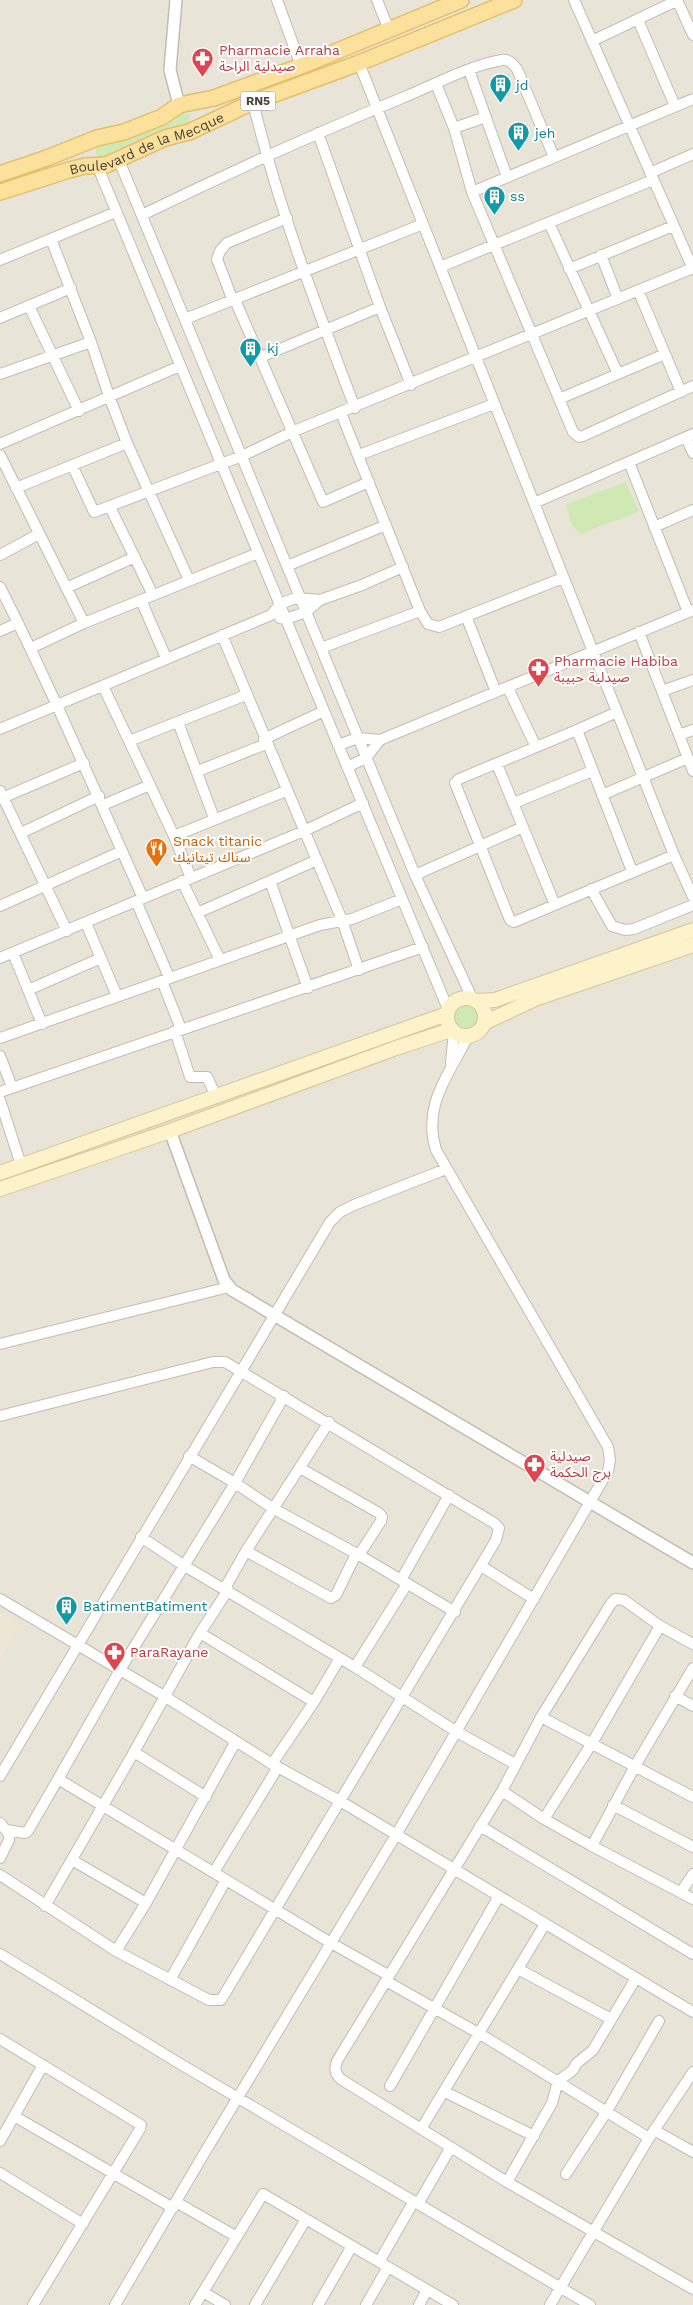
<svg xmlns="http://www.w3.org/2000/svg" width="693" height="2305" font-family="'Work Sans','Noto Sans Arabic',sans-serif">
<rect width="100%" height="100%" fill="#f5f2ea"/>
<path fill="#e9e4d8" d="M0,0H693V2305H0Z"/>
<path fill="#ede6d4" d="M0,1612L20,1624L0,1658Z"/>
<path fill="#d0e8b4" d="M182,112L190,115L189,124L114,150L105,157L101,158L96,154V148L175,120Z
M626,482L639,512L579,534L571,523L566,504Z
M452 1019a15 15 0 1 1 30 0a15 15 0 1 1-30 0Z"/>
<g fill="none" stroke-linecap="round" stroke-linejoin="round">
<defs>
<path id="minor" d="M277,0L301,66
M377,0L389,30
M574,0L693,269
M677,0L693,35
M638,20L675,106
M592,41L678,0
M359,63L674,855L693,897
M469,70L507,177
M436,84L454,128L472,192L573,432L579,437L583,436L693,386
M253,102C278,207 317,308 355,408
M454,128L486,117
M318,133L380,307L411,385
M118,158L415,875L472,998
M97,165L448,1009
M650,173L693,154
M472,192L693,99
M142,215C228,173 314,134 402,98C434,85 468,66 502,60C509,59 513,64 517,69L554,157
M549,223L618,374
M51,239L91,342L109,396L127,443L189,580
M601,255L618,299
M0,260L116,212
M440,267L653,180
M569,269L673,226
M638,290L681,392
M235,300L323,502L369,482
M233,301L217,259L220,251L227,243L287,218
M29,306L79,411
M0,318L71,288
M185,319L423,224
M261,357L380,307
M0,374L91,342
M559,399L665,354
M341,413L420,611L428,624L439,627L563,578
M686,438L693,453
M0,444L180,366
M0,455L84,623
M359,455L494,404
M629,462L688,612
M72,465L94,512L242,456L294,431L693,268
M16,488L127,443
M534,503L693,434
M110,507L153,595
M654,527L693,510
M0,555L39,534
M287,566L386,525
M0,587C52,689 96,794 143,898
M66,588L135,557
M141,600L166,658
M466,616L496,692
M280,618L286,619L306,612L320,600L362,585L403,567
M0,631L18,623
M639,632L693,771
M222,635L342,920L359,970
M31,648L84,623L258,553
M321,648L420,611
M103,686L174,836L191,878
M508,688L536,747
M662,691L693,680
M617,712L577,730L459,779L455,783L510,920L514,922L674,855
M178,722L214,818
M0,729L271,615C285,596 298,597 320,600
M577,730L632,871
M679,735L693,730
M264,739L324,711
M129,741L246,695
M338,745L358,738L380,740L693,610
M497,764L555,905
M347,767L366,758L380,740
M198,771L266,744
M0,791L67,931
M602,795L688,758
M0,799L84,763
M514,803L592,771
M103,805L150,785
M21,833L99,796
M174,836L286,791
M415,875L523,827
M182,881L220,960
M270,881L317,860
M591,889L612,926L625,930L634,929L693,905
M136,901L169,977
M0,906L122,851
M197,913L270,881L308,988
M86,923L117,996
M13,953L42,1024
M0,958L304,831L363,803
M162,981L181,1029
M28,990L101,958
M175,1031L190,1077H207L216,1096
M0,1038L320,925L352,919L402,899
M0,1056L12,1087
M451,1063L454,1032
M0,1092L423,947
M0,1100L21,1165
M0,1344L229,1287
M284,1396L235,1483L120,1670L58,1779L331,1943L388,1975
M0,1416L213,1362H225L494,1523L499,1528L496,1540L221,2000H209L116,1951L0,1875
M329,1422L246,1551L331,1598L336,1595L356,1554
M189,1456L235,1483L274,1509L359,1555L455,1612
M300,1468L379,1513L382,1517L381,1521L359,1555
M141,1537L183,1565L355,1667L457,1732L515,1764
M481,1566L534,1599
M401,1580L449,1495
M225,1588L246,1551
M0,1599L164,1696L272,1764L340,1801L693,2012
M200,1633L314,1702L272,1764
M693,1644L660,1626L624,1600L615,1599L610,1605L541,1717L502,1791L337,2061C334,2070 335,2074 342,2080L507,2182L693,2289
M355,1667L407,1584
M675,1696L693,1706
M314,1702L340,1658
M541,1717L693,1797
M0,1776L330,1222L340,1212L354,1205L446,1169
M502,1791L544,1819L592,1846L693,1899
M206,1797L134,1752L200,1633L228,1590
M613,1805L693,1847
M544,1819L592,1743L660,1626
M0,1823L9,1834V1840L0,1858
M480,1826L693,1954
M7,1830L25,1833L28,1831L58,1779
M592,1846L635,1766L693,1668
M72,1860L146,1903
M214,1872L278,1767
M681,1892L693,1874
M45,1906L134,1752
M116,1951L146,1903L236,1741
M0,1954L182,2065L590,2305
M518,1969L611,2019
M170,1980L226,1880
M386,1981L480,2034L649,2138
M0,2039L141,2125L140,2129L33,2305
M390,2086L499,1896
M445,2092L534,2136
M14,2116L173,2208
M421,2129L545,1924
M654,2130L693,2152
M0,2141L43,2065
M0,2173L83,2224
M566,2174L607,2111L659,2021
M507,2182L552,2103L558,2081L573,2070L576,2064L593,2050L636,1978
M176,2202L237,2237
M418,2204L451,2147
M379,2262L414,2201
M203,2292L225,2305
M115,2305L202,2157L396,1835L608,1471L610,1460L608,1447L436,1150C422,1105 449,1075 468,1036
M195,2305L263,2194L453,2305
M255,2305L306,2219
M318,2305L352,2246
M366,2305L388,2267
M419,2305L427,2290
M550,2305L649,2138L693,2072"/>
<path id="tertiary" d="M176,0L170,70L179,105
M170,1131L224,1280L232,1290L693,1563"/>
<path id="secondary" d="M447 1017a19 19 0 1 1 38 0a19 19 0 1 1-38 0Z
M478,1001L495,1000L693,930
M484,1023L535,999L693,945
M0,1173L447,1014
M0,1189L170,1131L396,1048L451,1030"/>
<g id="primary">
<path d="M0,174L47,158L97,138L124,132L162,117L179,105L214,98L301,66L461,0"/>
<path id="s1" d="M0,192L69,170L85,166L106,165L165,138L189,132L253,102L359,63L514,0"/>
</g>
</defs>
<use href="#minor" stroke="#c3bcb0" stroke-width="12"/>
<use href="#tertiary" stroke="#c3bcb0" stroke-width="14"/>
<use href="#secondary" stroke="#d4c59a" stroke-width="16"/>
<use href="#primary" stroke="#e2bf6b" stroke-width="18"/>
<use href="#minor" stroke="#fff" stroke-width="10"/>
<use href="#tertiary" stroke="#fff" stroke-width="11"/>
<use href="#secondary" stroke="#fef2cb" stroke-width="14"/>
<use href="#primary" stroke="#fce19c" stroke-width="15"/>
</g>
<defs>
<symbol id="pharmacy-pin" viewBox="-11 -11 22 30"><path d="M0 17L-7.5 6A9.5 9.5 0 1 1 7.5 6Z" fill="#e0444e" stroke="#fff"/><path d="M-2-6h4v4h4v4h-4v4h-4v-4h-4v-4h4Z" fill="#fff"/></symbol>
<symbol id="building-pin" viewBox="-11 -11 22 30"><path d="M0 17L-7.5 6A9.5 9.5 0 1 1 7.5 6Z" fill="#0f9aa8" stroke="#fff"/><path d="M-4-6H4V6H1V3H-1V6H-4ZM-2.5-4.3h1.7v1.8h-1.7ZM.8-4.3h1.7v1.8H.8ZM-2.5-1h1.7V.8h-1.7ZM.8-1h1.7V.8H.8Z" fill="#fff"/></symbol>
<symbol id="restaurant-pin" viewBox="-11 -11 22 30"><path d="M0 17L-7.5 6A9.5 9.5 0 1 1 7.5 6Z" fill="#e8710a" stroke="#fff"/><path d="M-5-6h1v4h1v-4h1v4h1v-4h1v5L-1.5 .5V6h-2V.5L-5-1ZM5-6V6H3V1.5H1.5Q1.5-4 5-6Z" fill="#fff"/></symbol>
</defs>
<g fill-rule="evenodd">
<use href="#pharmacy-pin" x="190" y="46" width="25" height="34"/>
<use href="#building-pin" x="488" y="72" width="25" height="34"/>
<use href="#building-pin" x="506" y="120" width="25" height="34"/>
<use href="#building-pin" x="482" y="184" width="25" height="34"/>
<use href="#building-pin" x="238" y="336" width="25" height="34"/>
<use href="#pharmacy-pin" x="526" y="656" width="25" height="34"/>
<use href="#restaurant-pin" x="144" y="836" width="25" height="34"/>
<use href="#pharmacy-pin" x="522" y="1452" width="25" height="34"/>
<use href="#building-pin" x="54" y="1594" width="25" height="34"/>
<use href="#pharmacy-pin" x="102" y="1640" width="25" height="34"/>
</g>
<g text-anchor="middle" stroke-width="4" stroke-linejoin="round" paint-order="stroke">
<rect fill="#fff" stroke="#807b74" stroke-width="1" x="240.5" y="91.5" width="35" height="19" rx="4"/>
<g font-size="12" font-weight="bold" fill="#494238">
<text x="258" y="105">RN5</text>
</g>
<g font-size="14" fill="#be3a42" stroke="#fff" text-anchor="start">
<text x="219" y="55">Pharmacie Arraha<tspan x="219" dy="16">صيدلية الراحة</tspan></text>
<text x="554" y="666">Pharmacie Habiba<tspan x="554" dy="16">صيدلية حبيبة</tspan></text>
<text x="550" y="1461">صيدلية<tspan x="550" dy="16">برج الحكمة</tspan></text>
<text x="130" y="1657">ParaRayane</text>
</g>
<g font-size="14" fill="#0d838f" stroke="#fff" text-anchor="start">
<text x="516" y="90">jd</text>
<text x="535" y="138">jeh</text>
<text x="510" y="201">ss</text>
<text x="267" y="353">kj</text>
<text x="83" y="1611">BatimentBatiment</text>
</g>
<g font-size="14" fill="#494238" stroke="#fff">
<text dy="5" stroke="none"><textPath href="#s1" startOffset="155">Boulevard de la Mecque</textPath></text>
</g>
<g font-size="14" fill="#c56008" stroke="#fff" text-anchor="start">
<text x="173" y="846">Snack titanic<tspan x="173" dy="16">سناك تيتانيك</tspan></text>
</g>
</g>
</svg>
